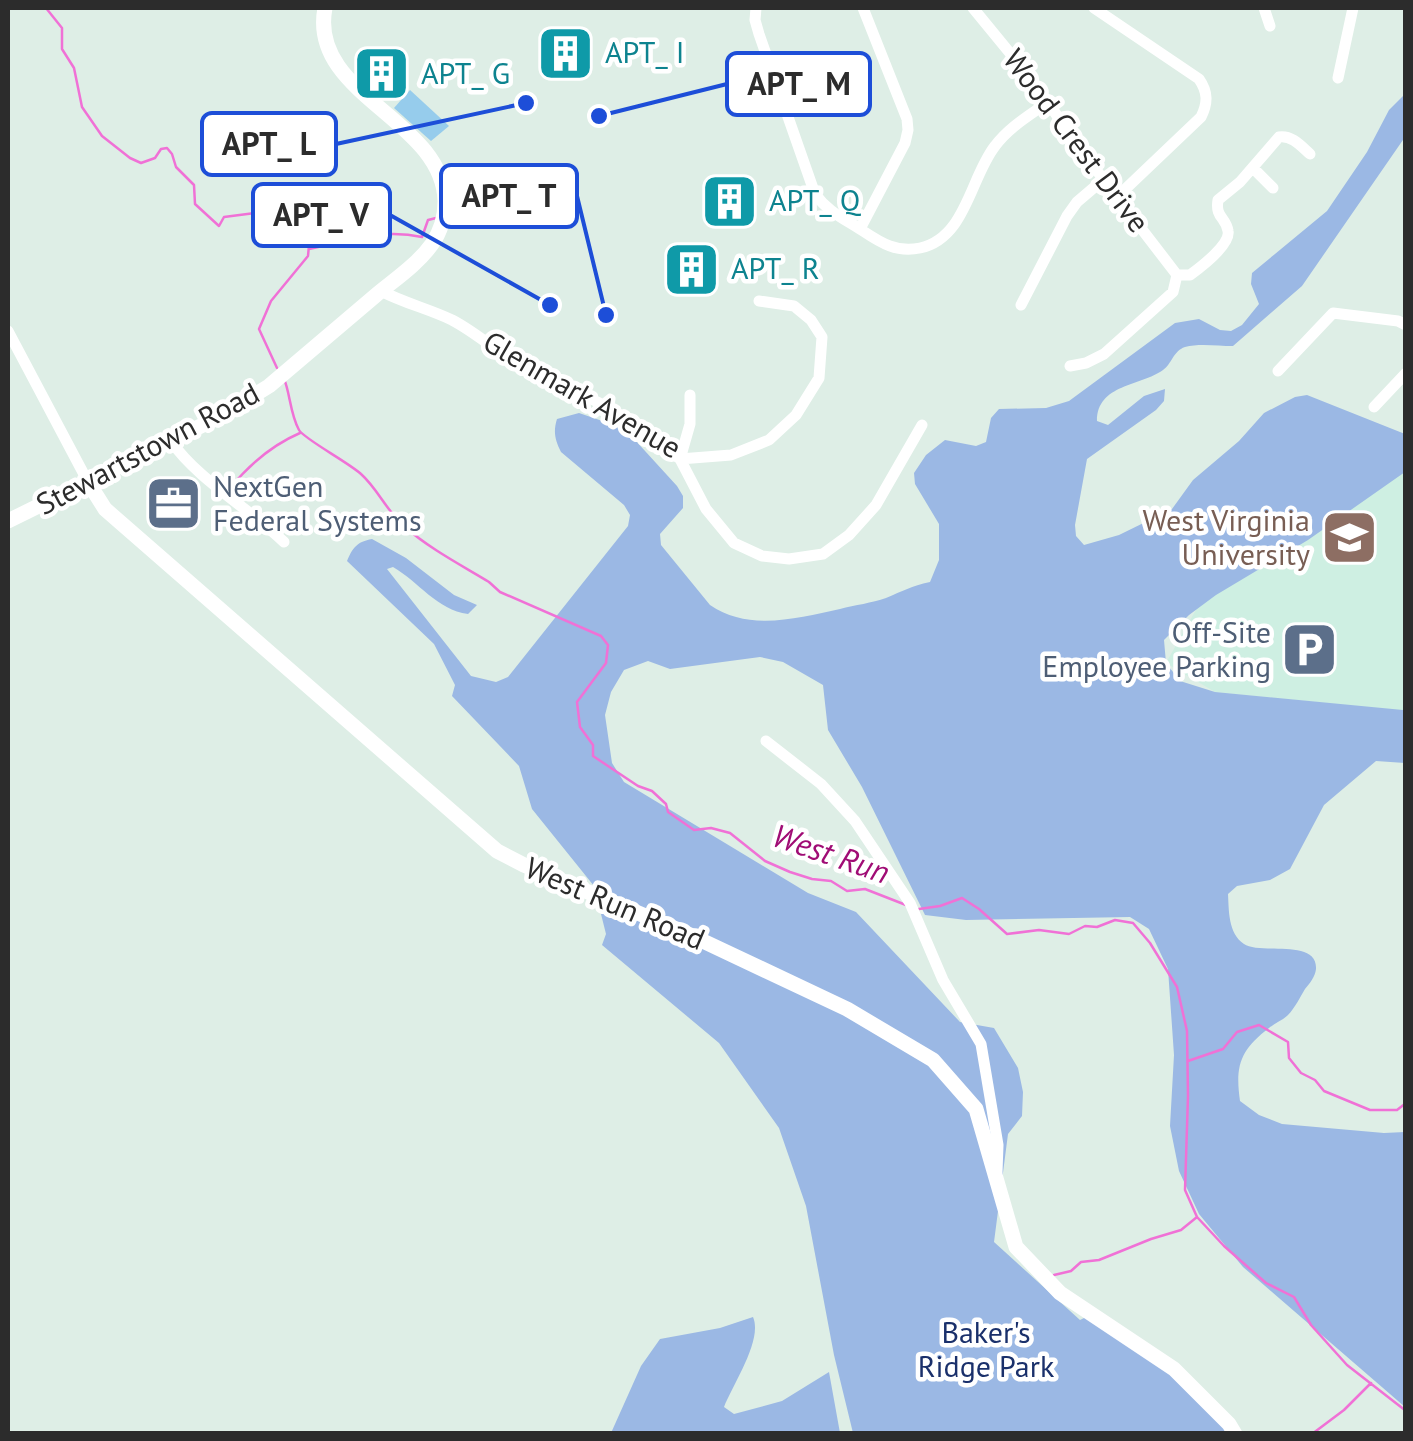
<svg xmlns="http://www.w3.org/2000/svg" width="1413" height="1441" font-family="'PT Sans',sans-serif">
<rect width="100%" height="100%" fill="#deeee6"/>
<path fill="#ceefe2" d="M1405,468V711L1215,692L1166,663L1206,592Z"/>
<path fill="#9bb8e4" d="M1405,94V137L1302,286L1233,346C1218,346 1199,343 1185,347C1173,351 1172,364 1163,370C1141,386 1097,384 1097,421L1108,425L1144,396L1165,389L1164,401L1156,410L1087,459L1075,525L1076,536L1084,545L1119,535L1172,509L1193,480L1239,441L1264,413L1295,397L1307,395L1405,434V472L1308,540L1216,595L1189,615L1164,640L1166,663L1180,681L1215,692L1403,710L1405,763L1376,761L1324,805L1290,869L1270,880L1237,886L1228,894C1229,911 1228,933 1244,944C1259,955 1318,938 1316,969C1315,977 1310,983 1305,989C1300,997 1295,1008 1288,1015C1283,1020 1275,1023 1269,1028C1240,1050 1235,1066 1240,1101L1259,1115L1282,1124L1384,1133L1405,1132V1407L1243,1267L1199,1214L1179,1171L1170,1126L1174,1055L1168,969L1149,929L1130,917L966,920L925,915L862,787L828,730L823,685L783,662L760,657L670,669L648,661L624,670L611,692L605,715L612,763L624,782L808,893L856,912L960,1022L994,1028L1018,1068L1023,1092L1022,1116L1008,1134L994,1242L1080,1320L1088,1316L1185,1383L1230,1433H853L834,1355L806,1206L779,1128L719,1043L602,945L606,934L594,886L532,809L519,766L452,696L455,685L434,644L347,561C353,547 357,542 372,539L406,558L454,595L477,605L468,614C437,610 419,582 393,567L387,569L471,676L496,682L508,677L628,526L630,515L624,505L561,452C555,440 553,432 557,419L579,413L614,425L635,440L677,486L683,496V508L660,534L661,545L710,605C749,632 798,618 840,609C855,605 872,603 886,598C903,591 911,586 930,582L939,560V524L915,484L914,473L926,455L945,440L976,446L986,442L991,418L999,409L1046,408L1069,401L1175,323L1199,319L1220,330L1231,331L1242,325L1259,304L1251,284L1252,273L1327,211L1367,152L1389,110Z
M753,1317C763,1340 733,1384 724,1407L734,1414L782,1401L829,1372L840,1433H611L641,1366L660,1339L720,1328Z"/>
<path fill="#96ccec" d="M410,90L449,126L431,141L394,108Z"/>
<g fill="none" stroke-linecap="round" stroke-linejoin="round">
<path stroke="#f071d6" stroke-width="2.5" d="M46,8L62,28V49L74,68L82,107L102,136L130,158L141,163L155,158L161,149L167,148L172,154L176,167L194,185L195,204L219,226L224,217L255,213L280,219L290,217L298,219L309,245L308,256L271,301L259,329L277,368
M309,249C348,241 381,228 422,237L428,220L436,218
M284,379C290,392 290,414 299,430C304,439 348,462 361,474C378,489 387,512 405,527C430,549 461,565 489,582L500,592L601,636L608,645L606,663L577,702L580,727L593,745V756L638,786L652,791L666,804L668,812L694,830L711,828L730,833L765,861L790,872L812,879L831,881L847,891L865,889L906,905
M231,487C250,464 272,445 300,433
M919,909L940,906L962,898L979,909L1007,934L1039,930L1069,934L1085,926L1097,927L1115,920L1133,923L1150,943L1177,987L1187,1031L1188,1096L1185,1190L1197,1217L1224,1246L1266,1283L1294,1297L1311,1325L1347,1365L1406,1411
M1188,1061L1223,1049L1237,1032L1259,1025L1288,1042L1289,1058L1301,1073L1315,1080L1324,1091L1370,1110H1397L1406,1103
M1054,1275L1071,1271L1081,1262L1099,1260L1151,1239L1181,1230L1197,1217
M1312,1434L1344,1410L1371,1383"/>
<path stroke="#fff" stroke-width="11" d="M756,8L755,20L759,34L815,194C828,212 845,219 863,231C881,243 897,253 920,248C966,238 970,178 995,146C1009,127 1030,115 1048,102
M973,8L1032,80L1084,154L1177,275
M1094,8L1199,79C1208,92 1208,103 1201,117L1117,197
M1264,8L1270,26
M1338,78L1353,8
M1253,168L1273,188
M860,229L905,143L908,130L907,119L863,8
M381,291C404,303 429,309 452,320C475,332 494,349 515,363C546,382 581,391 612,410C636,424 658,442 680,459L731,455L769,440L796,415L819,378L822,337L811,320L794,306L759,301
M1021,305L1067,216L1077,202L1104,179
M8,331L88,482
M1070,366L1086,363L1104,354L1173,292L1177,275H1190C1201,267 1231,244 1228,231C1226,217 1215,218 1218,200L1240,182L1279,137C1292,135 1301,146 1310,154
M1278,371L1333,313L1398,321L1406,325
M690,395V424L680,459L706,509L734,543L762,556L789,559L823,554L849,535L876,505L922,425
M1374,407L1406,373
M171,441C197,479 250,509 284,542
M766,741L821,784L855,821L910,903L943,980L981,1044L998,1145L997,1172"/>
<path stroke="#fff" stroke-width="15" d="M88,482L105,509L497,851L524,865L688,934L847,1009L933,1060L976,1109L1016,1247L1060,1293L1174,1369L1229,1424L1235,1434
M8,521L219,417L269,386C304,356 340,326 375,296C394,280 417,265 432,244C441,231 445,217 445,201C443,119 308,95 325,8"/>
</g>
<defs>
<symbol id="building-square" viewBox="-11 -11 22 22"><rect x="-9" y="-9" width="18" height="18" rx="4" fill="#0f9aa8" stroke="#fff"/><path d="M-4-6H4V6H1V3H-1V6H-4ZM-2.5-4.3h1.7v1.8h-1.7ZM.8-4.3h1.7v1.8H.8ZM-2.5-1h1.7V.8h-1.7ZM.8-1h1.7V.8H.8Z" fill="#fff"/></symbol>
<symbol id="office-square" viewBox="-11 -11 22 22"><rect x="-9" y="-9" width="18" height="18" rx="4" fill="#5c6f8a" stroke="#fff"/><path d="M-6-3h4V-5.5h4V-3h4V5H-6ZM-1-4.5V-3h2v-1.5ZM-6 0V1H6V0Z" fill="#fff"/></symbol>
<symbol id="university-square" viewBox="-11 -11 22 22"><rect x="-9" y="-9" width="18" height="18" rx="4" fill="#8d6e63" stroke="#fff"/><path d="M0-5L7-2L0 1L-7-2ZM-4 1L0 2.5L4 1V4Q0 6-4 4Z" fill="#fff"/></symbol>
<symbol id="parking-square" viewBox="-11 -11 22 22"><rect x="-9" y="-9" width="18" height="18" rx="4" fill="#5c6f8a" stroke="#fff"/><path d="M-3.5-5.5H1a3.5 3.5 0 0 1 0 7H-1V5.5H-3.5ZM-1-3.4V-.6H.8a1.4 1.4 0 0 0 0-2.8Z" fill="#fff"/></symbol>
</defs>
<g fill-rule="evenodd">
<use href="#building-square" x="534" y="22" width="63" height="63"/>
<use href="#building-square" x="350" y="42" width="63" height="63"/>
<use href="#building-square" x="698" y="170" width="63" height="63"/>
<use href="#building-square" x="660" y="238" width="63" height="63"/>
<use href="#office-square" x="142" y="472" width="63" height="63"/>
<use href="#university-square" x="1318" y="506" width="63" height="63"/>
<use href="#parking-square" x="1278" y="618" width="63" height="63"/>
</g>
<g text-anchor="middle" stroke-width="9" stroke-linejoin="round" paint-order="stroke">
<g font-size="30" fill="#0d838f" stroke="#fff" text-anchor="start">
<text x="605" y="63">APT_ I</text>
<text x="421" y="84">APT_ G</text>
<text x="769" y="211">APT_ Q</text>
<text x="731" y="279">APT_ R</text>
</g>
<g font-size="30" fill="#2c2c2c" stroke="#fff">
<text transform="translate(1076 141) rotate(53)" y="10">Wood Crest Drive</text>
<text transform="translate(582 395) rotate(30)" y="10">Glenmark Avenue</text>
<text transform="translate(148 449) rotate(-28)" y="10">Stewartstown Road</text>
<text transform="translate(615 904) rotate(23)" y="10">West Run Road</text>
</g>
<g font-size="30" fill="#4e5e75" stroke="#fff" text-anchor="start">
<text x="213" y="497">NextGen<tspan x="213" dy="34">Federal Systems</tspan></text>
<text x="1271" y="643" text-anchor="end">Off-Site<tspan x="1271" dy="34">Employee Parking</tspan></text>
</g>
<g font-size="30" fill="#785e54" stroke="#fff" text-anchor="end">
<text x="1310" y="531">West Virginia<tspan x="1310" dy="34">University</tspan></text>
</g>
<g font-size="30" fill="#1a306b" stroke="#fff">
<text x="986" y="1343">Baker's<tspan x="986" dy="34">Ridge Park</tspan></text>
</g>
<g font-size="32" font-style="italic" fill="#a00c75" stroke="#fff">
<text transform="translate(831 854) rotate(19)" y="11">West Run</text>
</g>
</g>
<path fill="none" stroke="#1d4ed8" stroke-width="4" d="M599 116L727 84M526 103L336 144M606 315L577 196M550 305L390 215"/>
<g fill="#1d4ed8" stroke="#fff" stroke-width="4">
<circle cx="599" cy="116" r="10"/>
<circle cx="526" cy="103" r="10"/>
<circle cx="606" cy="315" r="10"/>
<circle cx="550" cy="305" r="10"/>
</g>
<g fill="#fff" stroke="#1d4ed8" stroke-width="4">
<rect x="727" y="53" width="143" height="62" rx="10"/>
<rect x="202" y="113" width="134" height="62" rx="10"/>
<rect x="441" y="165" width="136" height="62" rx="10"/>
<rect x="253" y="184" width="137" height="62" rx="10"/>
</g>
<g font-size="32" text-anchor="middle" font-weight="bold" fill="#2c2c2c">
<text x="799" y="95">APT_ M</text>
<text x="269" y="155">APT_ L</text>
<text x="509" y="207">APT_ T</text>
<text x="321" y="226">APT_ V</text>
</g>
<rect width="1413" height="1441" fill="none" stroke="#2c2c2c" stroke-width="20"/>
</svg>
